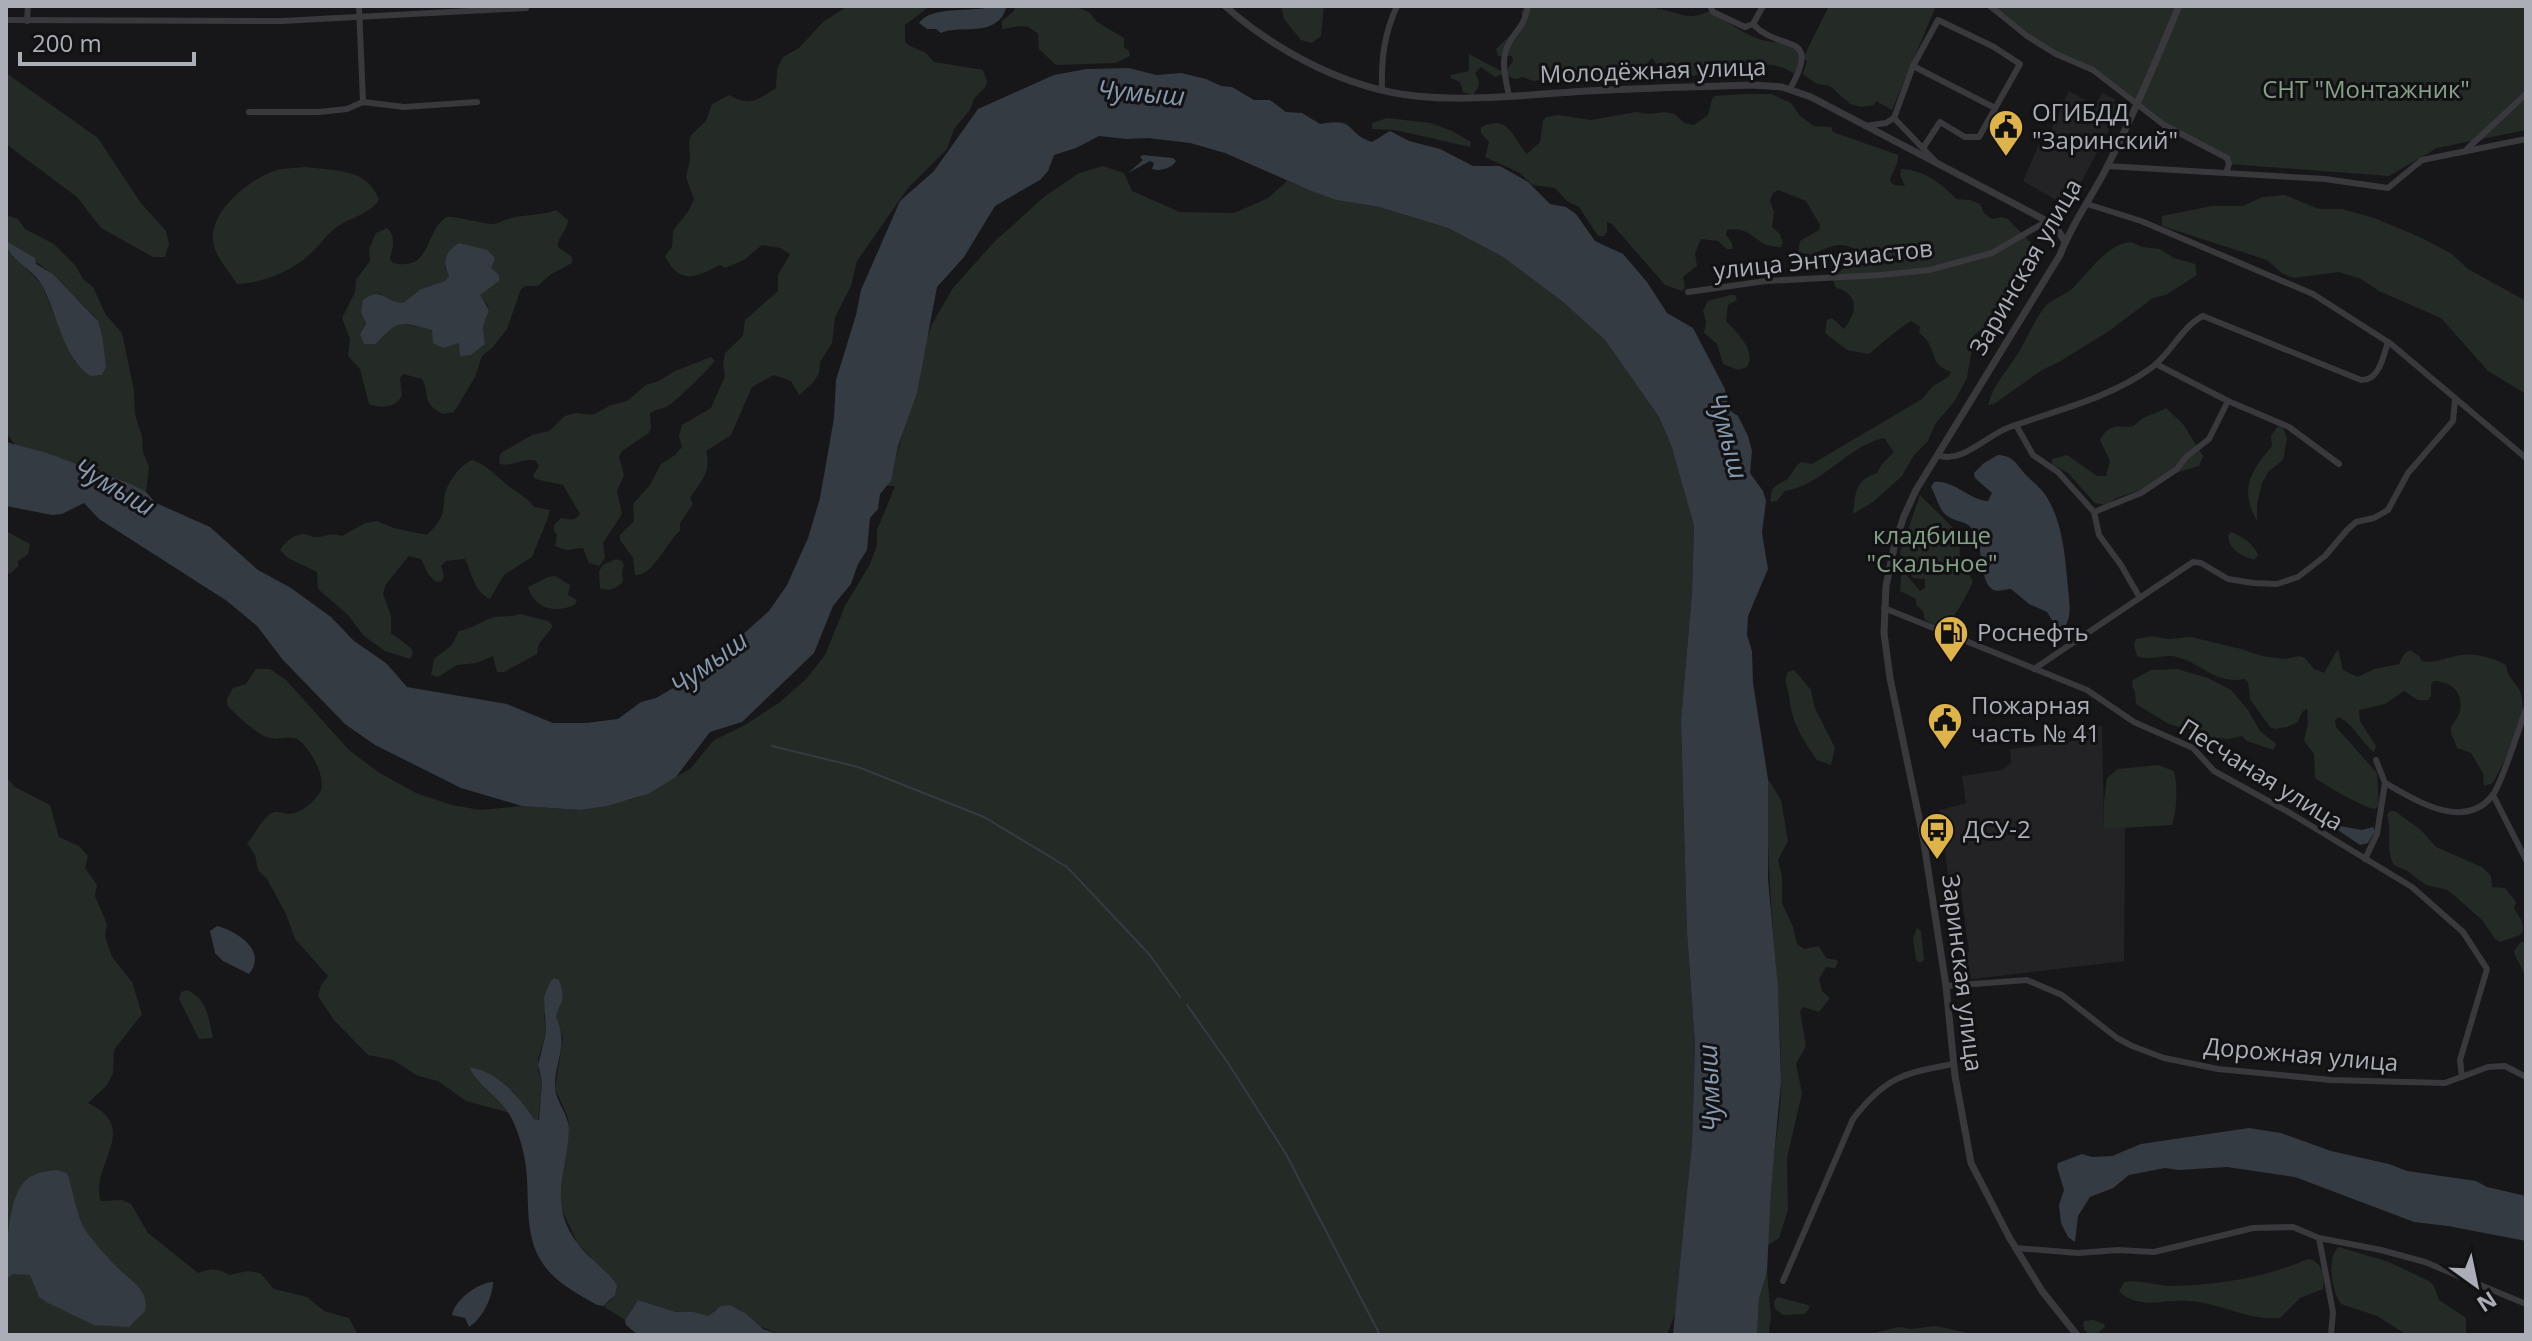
<svg xmlns="http://www.w3.org/2000/svg" width="2532" height="1341" font-family="'Open Sans',sans-serif">
<style>
.built{fill:#232326}
.green{fill:#242a25;fill-rule:evenodd}
.water{fill:#343b42}
.lines{fill:none;stroke-linecap:round;stroke-linejoin:round}
.stream{stroke:#343b42;stroke-width:2}
.minor{stroke:#39393d;stroke-width:6}
.tertiary{stroke:#39393d;stroke-width:7}
.labels{text-anchor:middle;stroke-width:6;stroke-linejoin:round;paint-order:stroke}
.street-label{font-size:24px;fill:#abaeb7;stroke:#121214}
.park-label{font-size:24px;fill:#84a087;stroke:#121214}
.poi-label{font-size:24px;fill:#abaeb7;stroke:#121214;text-anchor:start}
.water-label{font-size:26px;font-style:italic;fill:#8699ae;stroke:#121214}
</style>
<rect width="100%" height="100%" fill="#171719"/>
<g class="built">
<polygon points="2069,91 2095,106 2102,93 2115,99 2113,103 2118,105 2114,114 2117,115 2068,207 2023,181 2039,144 2044,145"/>
<polygon points="2102,726 2104,828 2125,828 2124,961 1965,980 1961,977 1959,955 1969,952 1960,883 1948,875 1940,810 1966,803 1962,776 2002,770 2011,763 2010,749 2071,742 2071,730"/>
</g>
<g class="green">
<path d="M848 6H930L905 25V41L908 45 926 53 934 62 983 70 987 81 986 86 974 99 970 110 954 129 947 149 908 188 857 261 851 286 835 317 832 343 820 362 819 373 813 383 799 395 791 381 774 375 752 387 731 435 706 451C712 472 701 481 690 498L693 504 680 523V531C666 542 654 576 635 575L633 558 620 540V535L634 521 633 504 650 485 661 464 675 455 682 447 679 436 682 425 711 408 725 376 723 364 725 353 743 336 745 320 778 291V275L790 254 780 248 762 245 744 260 725 268 720 265C697 277 679 286 665 256L672 247 673 231 689 210 694 199 686 177 690 159 689 141 691 135 706 121 712 104 729 95C750 106 755 102 776 88L777 69 783 57 799 48 823 22Z"/>
<path d="M1015 6H1069L1082 9 1089 12 1097 22 1124 38V47L1129 51 1130 56 1116 63 1056 65 1039 49 1038 34C1024 21 1018 28 1002 29V21L1014 11Z"/>
<polygon points="1281,6 1324,6 1321,36 1312,43 1301,40 1284,19"/>
<path d="M1525 6H1657V9C1682 12 1684 22 1710 11 1726 20 1740 32 1759 39 1776 45 1784 38 1799 53V71L1793 73C1768 56 1743 71 1718 64L1710 72 1701 68V74L1693 76 1682 67 1660 69 1652 58 1647 64 1650 73 1642 77 1612 73 1602 77 1590 76 1579 81 1555 78 1533 81 1523 77 1517 79 1500 75 1495 77 1481 67 1475 73C1481 83 1480 86 1473 95L1463 92 1460 82 1451 78V75L1469 71V54L1501 71H1506L1513 61 1512 56H1498L1496 49 1524 22 1521 13Z"/>
<polygon points="1829,6 1936,6 1892,110 1876,101 1874,105 1861,107 1850,104 1830,86 1817,84 1803,74 1807,61 1803,58"/>
<polygon points="1990,6 2526,6 2526,130 2437,148 2389,176 2229,164 2229,160 2164,125 2093,70 2056,54"/>
<polygon points="6,73 98,138 140,202 166,231 169,244 165,257 153,257 101,228 77,197 6,144"/>
<path d="M1744 94H1771L1791 103 1800 116 1814 126 1831 127 1833 132 1898 155C1899 164 1892 172 1890 181L1894 185 1905 186 1900 175 1901 169C1922 169 1943 184 1956 199L1970 200 1980 204 1984 213 1992 219 2002 217 2008 219 2031 243 2020 274 2010 287 2006 304 1992 322 1974 335 1967 378 1954 402 1935 424 1928 441 1914 455 1902 476 1873 502 1853 514C1856 494 1853 481 1877 473L1882 464 1894 452 1884 438C1847 446 1823 485 1785 491L1777 501 1771 502C1769 482 1780 487 1789 477 1794 471 1794 467 1801 462L1812 464 1922 399 1933 386 1948 377 1951 372C1931 364 1937 358 1928 342 1926 338 1922 336 1919 332L1920 327 1911 321C1896 330 1883 343 1869 354L1847 350 1825 333 1827 320 1832 318 1844 329C1857 313 1860 294 1836 288L1832 277 1852 262 1862 260 1864 255C1841 238 1833 246 1810 255L1798 252 1800 241 1819 230 1820 225 1806 201 1778 190 1773 193 1770 201 1774 212 1772 227 1780 234 1783 243 1781 247C1754 248 1754 225 1727 230L1726 235 1732 243 1733 249H1727L1718 241 1701 239 1695 253 1697 266 1683 277 1685 287 1682 291 1665 285 1612 224 1607 222V232L1604 236H1598L1579 207 1567 201 1555 188 1532 185 1520 173 1485 157 1489 142 1481 133V127C1510 113 1512 138 1527 154L1540 142 1543 121 1546 117 1558 115 1591 120 1636 112 1648 114 1665 112 1675 114 1684 123 1694 125 1708 115 1712 99 1715 96Z"/>
<polygon points="1387,118 1431,123 1452,131 1471,142 1470,147 1395,130 1372,129 1372,123"/>
<path d="M1103 166 1124 173 1132 191 1180 212 1234 213 1268 198 1287 181 1336 200 1379 207 1448 228 1503 257 1563 302 1605 340 1659 417 1671 445 1694 526 1692 592 1681 720 1687 933 1695 1044 1692 1143 1686 1217 1676 1311 1667 1335H780L755 1324 739 1309H716L708 1316 694 1312H676L638 1300 625 1320 603 1306 612 1299 590 1256 578 1244 559 1204 569 1129 568 1118 555 1088 563 1038 555 1017 556 1012 544 1014 546 1033 538 1059V1070L542 1082 538 1121 534 1119 513 1091 495 1094 510 1113 466 1101 438 1081 418 1076 393 1060 368 1055 334 1020 318 996 321 985 328 976 295 939 286 914 267 879 258 870 255 855 247 843C255 835 260 821 270 814 277 810 281 813 288 814 300 814 311 804 318 795 330 783 311 750 300 741 292 734 279 740 270 738 258 736 236 715 227 705V699L233 688 246 684 256 669H270L286 680 349 750 378 772 416 793 452 805 480 810 522 806 580 810 637 798 690 769 714 740 745 725 780 702 807 678 825 655 845 606 870 564 877 545V530L895 486H888L910 407 917 392 925 344 932 324 953 288 994 242 1044 197 1079 173Z"/>
<path d="M306 167C335 171 368 168 379 200 367 217 348 217 333 230 325 237 319 246 311 253 293 271 263 283 237 284 229 271 215 257 213 241 209 210 254 175 281 169 289 168 298 168 306 167Z"/>
<polygon points="2285,195 2319,209 2342,209 2374,218 2422,238 2452,254 2468,269 2526,301 2526,394 2488,371 2441,318 2379,291 2361,279 2339,272 2294,278 2283,274 2267,260 2162,226 2162,216 2212,206 2243,206 2262,197"/>
<path d="M556 210 568 220C568 231 557 236 558 247L572 257V263L550 275 538 286H526L521 289 507 329 492 348 482 356 475 377 454 412 443 414C421 403 431 397 422 379L403 374 400 378 402 395C396 408 381 409 369 404L360 369 348 356 350 339 342 318 355 292 356 280 370 261 369 249 376 233 387 228C396 236 393 248 390 259L393 263C431 272 425 232 445 218 451 214 484 225 494 224 500 223 506 219 512 218 527 214 541 216 556 210ZM444 265 487 304 489 310 483 327 485 344 459 343 433 330 400 323 393 325 376 344 360 334 379 293 392 303H403L421 289 445 281 449 276Z"/>
<polygon points="6,215 18,219 25,229 54,244 75,265 83,279 93,287 106,315 122,333 134,390 135,414 142,436 143,452 149,467 146,492 99,471 15,445 6,432 6,247 41,284 75,362 106,367 103,339 95,317 53,274 6,241"/>
<path d="M2131 242 2142 247 2160 249 2174 258 2195 264 2197 275 2166 295 2153 298 2109 331 2059 362 2042 370 1994 404 1988 405C1993 384 2008 370 2019 352 2027 338 2034 321 2044 308 2051 299 2066 295 2074 287 2088 272 2109 243 2131 242Z"/>
<path d="M1730 295H1735L1737 300 1728 305 1726 321C1737 332 1757 352 1747 367L1738 370 1723 364 1717 344 1704 333 1706 322 1703 311 1708 301Z"/>
<path d="M711 357 715 361C711 367 674 403 668 406 662 409 656 409 650 413L651 429 649 433 622 451 619 457 624 475 617 491 622 514 603 543 605 557 600 566 589 563 583 548 566 550 555 546 557 535 554 531V525L561 518C569 520 575 521 580 514L563 485 535 479 533 475 539 466 536 461C524 457 513 467 500 464L499 458 501 453 532 435 549 431 565 416 576 413 593 415 611 405 627 401 646 385 659 381 675 371Z"/>
<path d="M2166 408 2183 424 2203 456 2199 466 2162 477 2152 486 2116 498 2107 505 2095 503 2068 473 2052 464V459L2067 455 2097 476H2106L2110 461 2100 440C2111 420 2118 429 2134 426 2143 415 2154 415 2166 408Z"/>
<path d="M2278 426 2283 428 2287 438 2284 455 2283 460 2268 472 2262 483 2257 504V521C2239 489 2250 472 2272 446L2271 436Z"/>
<path d="M472 460C490 466 499 480 514 490 522 496 528 498 534 507L550 510C549 517 535 549 532 557L504 575 490 599C474 592 472 573 465 559L446 561 441 566 444 576 442 581 436 582 428 574 421 559 409 556 386 584 383 594 391 616V633L411 648 413 654 410 659 385 651 364 636 348 615 318 589 317 572 288 558 280 550C284 543 293 535 302 534 307 534 311 537 315 537 327 537 327 532 342 536L365 523 377 521 394 528 427 535C433 528 440 522 442 514 445 507 443 500 445 494 448 482 460 465 472 460Z"/>
<path d="M1920 495 1959 534 1960 560 1973 581C1968 594 1952 623 1941 629L1925 620 1923 611 1916 605V599L1900 591 1901 577 1904 572 1920 591 1925 588V579L1913 578 1900 553Z"/>
<polygon points="6,531 30,544 28,554 18,561 18,566 10,574 6,572"/>
<path d="M2231 532C2242 536 2255 545 2258 555L2254 560C2241 555 2230 551 2228 536Z"/>
<path d="M616 559 622 561 624 566 622 571 623 582C617 588 609 592 600 588L599 571 603 565Z"/>
<path d="M555 576 570 585 568 595 577 600 575 605C555 613 535 610 528 587L548 577Z"/>
<path d="M520 614 548 621 553 626 539 644 537 654 504 672H497L493 656 476 663 457 665 438 677 431 675 434 659 452 645 459 631C472 629 481 621 492 618 502 615 508 618 520 614Z"/>
<path d="M2152 636 2168 639 2191 637 2241 649 2262 656 2285 659 2299 656 2305 658 2314 669 2324 673 2338 649 2343 670 2358 677 2374 669 2399 664 2404 654 2410 650 2419 656 2422 661C2435 664 2447 657 2461 655 2474 653 2495 658 2506 665 2508 682 2520 683 2522 698 2526 727 2505 758 2493 783L2484 786 2483 773 2471 753 2457 748C2456 742 2450 735 2451 729 2452 722 2459 718 2460 711 2464 693 2451 681 2434 681L2431 685V696L2428 700H2418L2404 691 2385 704 2359 710 2360 721 2376 746 2374 752C2361 742 2352 722 2338 717L2335 721 2336 727 2377 773 2379 806 2374 809C2361 806 2326 786 2315 778L2314 754 2304 741 2308 723 2307 709 2302 712 2298 722 2287 727 2275 729 2270 727 2250 699 2248 682 2244 679C2216 685 2201 663 2177 657 2164 653 2151 662 2137 656L2134 645 2136 639Z"/>
<polygon points="2177,669 2208,678 2231,690 2248,710 2260,731 2276,744 2273,750 2247,741 2242,736 2228,739 2206,737 2194,729 2181,728 2167,723 2136,704 2135,692 2132,686 2133,680 2151,670"/>
<path d="M1794 670 1811 690 1814 706 1835 748 1831 765 1817 760C1802 738 1792 724 1789 696 1788 686 1783 682 1788 672Z"/>
<path d="M2158 765 2174 771C2178 786 2177 809 2172 825L2104 829V801L2107 778 2118 769Z"/>
<path d="M6 777 15 787 50 805 59 837 79 846 88 856 85 868 97 885 95 896 107 924 105 936 112 957 132 982 142 1014 114 1050 113 1073 107 1085 88 1103C143 1129 88 1166 101 1201L122 1200 131 1204 148 1233 198 1273C211 1268 218 1268 229 1275L248 1271 260 1273 274 1289 307 1297 324 1311 349 1318 358 1335H6Z"/>
<path d="M1768 779 1781 800 1788 841 1778 860 1782 877V903L1793 927 1797 944 1804 949 1819 946 1826 958 1837 960 1838 963 1835 968 1826 967 1819 979 1822 991 1830 998 1819 1012 1804 1007 1800 1011 1806 1046 1796 1064 1802 1093 1787 1158 1788 1210 1779 1238 1768 1245C1764 1190 1781 1135 1781 1080 1781 979 1764 880 1768 779Z"/>
<path d="M2390 811H2395L2422 831 2436 847 2482 867 2491 876 2492 887 2505 888 2516 902 2514 908 2522 921 2523 931 2520 935 2500 942 2495 939 2482 920 2448 890 2426 885 2406 870 2395 866C2384 851 2393 832 2387 815Z"/>
<polygon points="1917,928 1921,931 1924,960 1920,963 1916,960 1913,938"/>
<path d="M2521 942H2526V994C2523 987 2525 982 2524 975 2523 966 2515 960 2514 951Z"/>
<path d="M187 990C208 999 208 1018 213 1038L199 1039 179 999 181 992Z"/>
<path d="M2339 1247 2389 1262 2429 1281 2434 1286 2439 1300 2466 1318V1335H2407L2377 1316 2341 1304C2332 1293 2326 1256 2339 1247Z"/>
<path d="M2308 1259C2322 1261 2325 1276 2323 1289L2300 1298 2280 1318C2249 1321 2220 1303 2189 1301 2166 1299 2136 1310 2119 1291L2124 1282C2141 1279 2155 1286 2173 1286 2218 1285 2267 1277 2308 1259Z"/>
<polygon points="1767,1272 1771,1317 1769,1334 1757,1335 1759,1299"/>
<polygon points="1778,1297 1808,1305 1810,1307 1805,1314 1783,1315 1775,1309 1774,1301"/>
<path d="M2093 1320 2104 1324 2105 1327 2096 1335H2089C2085 1331 2082 1327 2084 1321Z"/>
<polygon points="1936,1326 1977,1335 1865,1335 1899,1327 1911,1329"/>
</g>
<g class="water">
<path d="M994 6H1008C1005 9 1004 14 1002 17 987 36 958 25 941 33L936 29H927L919 23C931 5 973 13 994 6Z"/>
<path d="M1129 68 1156 75 1181 73 1206 79 1221 86 1232 87 1254 100H1270L1286 112 1302 113 1320 124C1358 117 1344 133 1372 142L1390 131 1409 141 1440 149 1473 166H1500L1528 182 1550 204 1566 207 1576 214 1595 241 1623 254 1647 282 1667 313 1693 328 1725 389 1728 409 1738 416 1748 436 1752 451 1750 473 1763 491 1766 501 1762 533 1768 569 1748 616 1747 635 1752 651 1753 683 1768 779V879L1778 988 1781 1081 1771 1189 1767 1272 1759 1299 1757 1335H1673L1692 1143 1695 1044 1687 933 1681 720 1692 592 1694 526 1671 445 1659 417 1605 340 1563 302 1503 257 1448 228 1379 207 1336 200 1309 190 1225 153 1190 143 1148 138 1126 139 1099 136 1076 148 1054 155 1048 171 1040 180 995 206 964 257 937 287 917 393 898 446 891 481 880 494 878 509 870 518 867 550 858 564 851 584 833 606 814 653 742 722 710 732 676 777 648 794 607 806 580 810 522 806 461 788 375 745 345 724 283 660 257 626 227 601 99 519 84 503 62 514 52 515 6 506V442L47 453 131 484 146 492 156 503 210 527 258 570 291 588 331 617 354 641 386 663 407 687 507 704 553 723H586L618 719 641 702 656 698 675 687 733 643 769 611 787 585 808 538 820 498 834 418 836 380 856 315 861 290 900 201 934 171 978 109 1054 75 1087 69Z"/>
<path d="M1143 155 1173 158 1176 161C1172 168 1160 172 1152 169L1154 163 1150 161 1128 173 1143 160 1140 157Z"/>
<path d="M6 241 35 258 36 264 53 274 98 321 103 339 106 367 102 375 91 376C63 360 57 311 41 284 33 269 6 258 6 241Z"/>
<path d="M459 243 487 250 495 258 491 268 499 275V281L480 295 489 310 483 327 485 344 471 355 460 356 459 343 443 348 433 343 432 330C399 322 400 318 376 344H364L360 334 366 323 361 312 363 300C383 286 383 302 403 303L421 289 445 281 449 276C442 261 445 252 459 243Z"/>
<path d="M1998 455C2014 456 2016 464 2026 475 2032 481 2038 486 2044 493 2063 520 2065 556 2068 588 2069 601 2073 618 2063 629L2055 625 2047 612 2029 604 2011 589C2005 589 1997 593 1992 589 1981 581 1982 554 1978 542 1970 516 1960 526 1946 515 1938 508 1936 495 1931 487L1934 482C1953 479 1969 500 1988 501L1992 493 1975 478 1974 473 1984 463Z"/>
<polygon points="2329,824 2362,830 2373,827 2375,831 2368,843 2360,845"/>
<path d="M217 926C237 931 268 951 249 974L223 961 215 953 210 931Z"/>
<path d="M554 978 559 980C567 1002 560 1000 556 1017 569 1047 555 1058 555 1087 556 1102 568 1113 569 1129 567 1175 547 1203 578 1244 590 1260 606 1269 617 1285L615 1295 603 1306 597 1305C578 1294 556 1283 543 1264 522 1233 531 1195 525 1161 523 1147 518 1132 512 1119 503 1099 473 1082 470 1067 499 1073 518 1095 534 1119L539 1120 542 1082 538 1065 546 1033 544 997 550 982Z"/>
<polygon points="2249,1128 2281,1133 2331,1151 2389,1164 2407,1171 2476,1181 2487,1187 2526,1196 2526,1241 2448,1226 2414,1222 2295,1177 2227,1167 2178,1170 2165,1168 2129,1175 2113,1188 2090,1197 2078,1216 2075,1242 2068,1237 2061,1223 2059,1205 2064,1190 2057,1167 2058,1163 2082,1154 2092,1157 2112,1156 2141,1144"/>
<path d="M56 1170 67 1173C74 1192 76 1217 87 1233 96 1244 110 1261 121 1271 134 1283 149 1291 145 1311L129 1327 94 1325 48 1303 39 1297 30 1275 13 1274 6 1279C6 1255 7 1197 26 1180 33 1173 47 1171 56 1170Z"/>
<path d="M493 1282C493 1297 482 1319 469 1327L465 1318 452 1315C455 1300 477 1283 493 1282Z"/>
<polygon points="638,1300 676,1312 694,1312 708,1316 721,1306 730,1305 745,1313 763,1329 780,1335 638,1335 626,1325 625,1320"/>
</g>
<g class="lines">
<g class="stream">
<polyline points="772,746 858,767 984,817 1067,867 1149,954 1180,997"/>
<polyline points="1187,1005 1228,1063 1286,1154 1380,1335"/>
</g>
<g class="minor">
<polyline points="359,6 363,102"/>
<polyline points="1710,6 1713,12 1745,27 1753,24 1763,6"/>
<polyline points="1990,6 2027,36 2056,54 2093,70 2164,125 2227,158 2229,164 2226,173"/>
<polyline points="6,20 282,21 526,8"/>
<polyline points="27,21 28,6"/>
<path d="M1753 24C1779 53 1823 30 1790 89"/>
<polyline points="1913,66 1995,108"/>
<path d="M1382 90C1381 60 1384 34 1397 6"/>
<path d="M1509 96C1506 80 1500 61 1508 45 1517 27 1523 30 1528 6"/>
<polyline points="249,112 319,112 347,109 363,102 404,107 477,102"/>
<polyline points="1894,118 1935,161"/>
<polyline points="1865,126 1886,123 1894,118 1913,66 1938,20 1994,47 2020,64 1979,137 1965,137 1940,122 1923,148"/>
<polyline points="2467,149 2526,94"/>
<polyline points="2107,166 2325,179 2388,188 2422,160 2526,139"/>
<polyline points="2087,204 2141,221 2313,294 2391,344 2526,458"/>
<polyline points="1688,292 1766,281 1881,275 1929,270 1992,253 2047,221"/>
<polyline points="2156,364 2228,401 2289,427 2339,464"/>
<polyline points="2016,425 2033,455 2058,472 2094,512 2141,493 2177,469 2186,457 2209,439 2228,401"/>
<path d="M1938 455C1961 465 1988 434 2010 427 2057 410 2110 398 2151 368 2171 354 2181 327 2203 316L2361 380C2379 381 2383 357 2388 342"/>
<polyline points="2094,512 2099,535 2121,565 2140,598"/>
<polyline points="1884,608 2087,690 2134,722 2193,748 2214,771 2290,813 2412,887 2463,932 2487,969 2460,1060 2462,1077"/>
<polyline points="2034,669 2193,562 2201,563 2228,579 2253,583 2277,584 2298,577 2325,556 2347,530 2356,522 2374,518 2388,510 2408,473 2453,421 2455,400"/>
<path d="M2376 760 2385 783C2414 799 2463 832 2492 796 2502 784 2519 728 2526 709"/>
<polyline points="2493,795 2526,860"/>
<polyline points="2365,859 2377,834 2385,783"/>
<polyline points="1946,986 2027,980 2062,995 2117,1038 2132,1046 2164,1058 2218,1069 2331,1080 2445,1083 2488,1067 2505,1066 2526,1077"/>
<polyline points="2319,1238 2333,1312 2331,1335"/>
<polyline points="2015,1248 2078,1253 2118,1250 2154,1252 2253,1228 2293,1227 2319,1238 2381,1250 2425,1262 2526,1304"/>
<path d="M1783 1281 1853 1119C1885 1077 1904 1073 1953 1064"/>
</g>
<g class="tertiary">
<path d="M1225 6C1277 52 1347 89 1416 96 1472 102 1531 94 1587 91 1642 88 1697 87 1752 85L1782 87 1811 97 2047 221 2057 229 2064 240"/>
<path d="M2077 1335 2042 1291 2009 1237 1971 1163 1955 1076 1946 986 1923 837 1890 678 1884 633 1886 586 1895 543 1904 516 1916 490 2060 255C2071 225 2091 198 2106 169 2133 116 2156 61 2179 6"/>
</g>
</g>
<defs>
<g id="civic-pin" transform="scale(1.8)"><path d="M0 17L-7.5 6A9.5 9.5 0 1 1 7.5 6Z" fill="#deb34a" stroke="#121214"/><path d="M-.6-6.5H3V-4.5H.6V-3L4-1V1h2V6H-6V1h2V-1L-.6-3ZM-1.2 2.5V6h2.4V2.5Z" fill="#111"/></g>
<g id="fuel-pin" transform="scale(1.8)"><path d="M0 17L-7.5 6A9.5 9.5 0 1 1 7.5 6Z" fill="#deb34a" stroke="#121214"/><path d="M-5.5-6h7V0h2V4h1.3V-2.5L3-4.5l.8-.8L6-3V5H2.5V1h-1V6h-7ZM-4.2-4.7v3.2H.2V-4.7Z" fill="#111"/></g>
<g id="bus-pin" transform="scale(1.8)"><path d="M0 17L-7.5 6A9.5 9.5 0 1 1 7.5 6Z" fill="#deb34a" stroke="#121214"/><path d="M-5-6H5V4H4V6H2V4H-2V6H-4V4H-5ZM-3.5-4V0h7V-4ZM-3.5 1.2v1.5H-2V1.2ZM2 1.2v1.5H3.5V1.2Z" fill="#111"/></g>
</defs>
<g fill-rule="evenodd">
<use href="#civic-pin" x="2006" y="127"/>
<use href="#fuel-pin" x="1951" y="633"/>
<use href="#civic-pin" x="1945" y="720"/>
<use href="#bus-pin" x="1937" y="830"/>
</g>
<g class="labels">
<g class="street-label">
<text transform="translate(1653 71) rotate(-2)" y="8">Молодёжная улица</text>
<text transform="translate(1823 260) rotate(-6)" y="8">улица Энтузиастов</text>
<text transform="translate(2026 267) rotate(-60)" y="8">Заринская улица</text>
<text transform="translate(2261 775) rotate(32)" y="8">Песчаная улица</text>
<text transform="translate(1962 973) rotate(83)" y="8">Заринская улица</text>
<text transform="translate(2301 1055) rotate(5)" y="8">Дорожная улица</text>
</g>
<g class="park-label">
<text x="2366" y="98">СНТ "Монтажник"</text>
<text x="1932" y="544">кладбище<tspan x="1932" dy="28">"Скальное"</tspan></text>
</g>
<g class="poi-label">
<text x="2032" y="121">ОГИБДД<tspan x="2032" dy="28">"Заринский"</tspan></text>
<text x="1977" y="641">Роснефть</text>
<text x="1971" y="714">Пожарная<tspan x="1971" dy="28">часть № 41</tspan></text>
<text x="1963" y="838">ДСУ-2</text>
</g>
<g class="water-label">
<text transform="translate(1141 93) rotate(5)" y="9">Чумыш</text>
<text transform="translate(1728 436) rotate(75)" y="9">Чумыш</text>
<text transform="translate(114 487) rotate(30)" y="9">Чумыш</text>
<text transform="translate(709 663) rotate(-36)" y="9">Чумыш</text>
<text transform="translate(1710 1088) rotate(-93)" y="9">Чумыш</text>
</g>
</g>
<rect width="2532" height="1341" fill="none" stroke="#abaeb7" stroke-width="16"/>
<g transform="translate(2476 1285) rotate(147)" stroke="#121214" stroke-width="6" paint-order="stroke">
<path d="M0-6L14 30L0 20L-14 30Z" fill="#abaeb7"/>
<text y="-12" font-size="22" font-weight="bold" text-anchor="middle" fill="#abaeb7">N</text>
</g>
<path d="M20 52v12h174v-12" fill="none" stroke="#abaeb7" stroke-width="4"/>
<text x="32" y="52" font-size="24" fill="#abaeb7" stroke="#121214" stroke-width="6" paint-order="stroke">200 m</text>
</svg>
